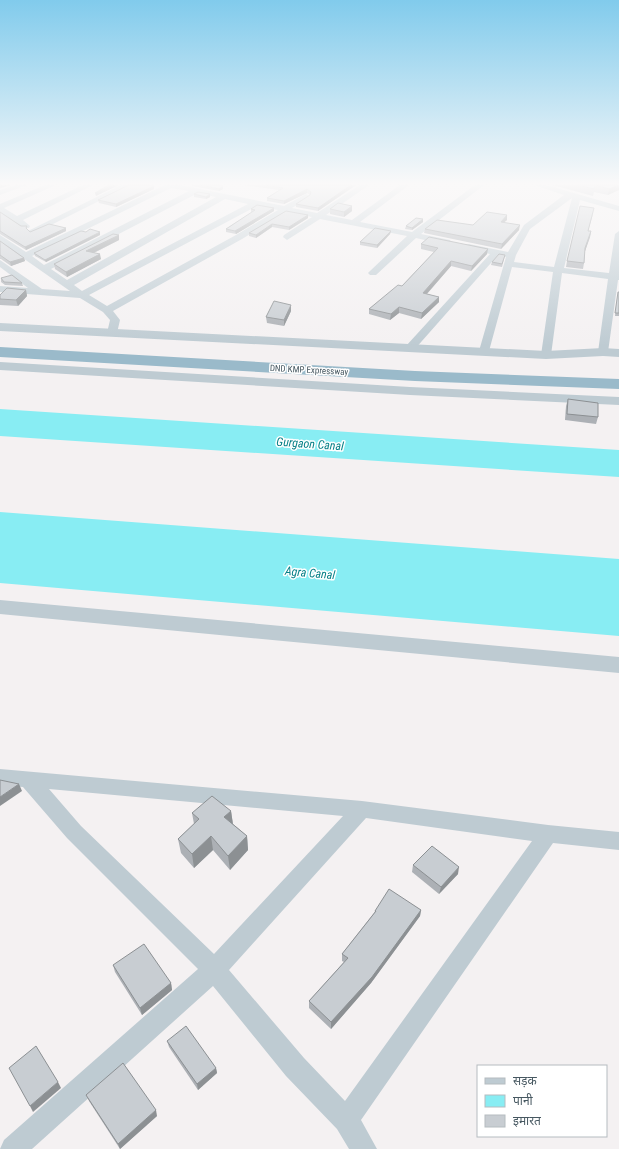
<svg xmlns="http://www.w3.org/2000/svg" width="619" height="1149" font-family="'Roboto Condensed','Noto Sans Devanagari',sans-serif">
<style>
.water{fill:#88edf3}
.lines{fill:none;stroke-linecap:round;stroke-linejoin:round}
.minor{fill:#becbd2;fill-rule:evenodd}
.tertiary{fill:#becbd2;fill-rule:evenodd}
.trunk{fill:#9abaca;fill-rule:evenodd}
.wall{fill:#acb0b5}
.shaded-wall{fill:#8c9093}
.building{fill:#c8cdd2;stroke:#8c9093}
.labels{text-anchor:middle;stroke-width:3;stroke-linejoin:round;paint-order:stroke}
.far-street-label{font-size:9px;fill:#475861;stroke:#fff}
.water-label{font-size:12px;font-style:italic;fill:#068087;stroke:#fff}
</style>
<rect width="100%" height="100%" fill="#f4f1f2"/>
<g class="water">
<polygon points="0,409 619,450 619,477 0,436"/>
<polygon points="0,512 619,559 619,636 0,583"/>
</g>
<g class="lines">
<g class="minor">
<polygon points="16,185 27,185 0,195 0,190"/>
<polygon points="45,185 56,185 4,208 17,216 83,185 93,185 23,220 30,226 29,228 23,228 0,213 0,204"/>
<polygon points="121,185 131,185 35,233 32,234 28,231"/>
<path d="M165 185H180L284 206 306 194 310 196 309 198 292 208 317 213 360 185H369L326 215 352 220 400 185H409L360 222 412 232 475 185H484L421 234 450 240 451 242 450 244 447 245 416 238 376 275H370L368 273 370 271 407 236 320 219 287 240 283 237 284 235 312 217 286 212 242 239 113 311 120 320 117 333 112 336 107 333 110 320 103 312 80 298 0 292V286L28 288 0 267V260L42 289 70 291 0 242V235L26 252ZM171 188 189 191 44 265 32 256ZM198 193 216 197 67 280 51 269ZM225 199 248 204 82 291 74 285ZM257 206 278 210 236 235 107 306 89 295Z"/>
<path d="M534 185H546L619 206V211L580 200 564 268 609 273 615 234 619 231V280H618L608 352 607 354 603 355 598 352 608 279 562 273 551 355 546 358 541 355 553 272 512 267 489 351 484 354 480 353 479 351 506 257 498 255 414 350H406L405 348 406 346 490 254 466 249 465 247 466 245 469 244 508 252 524 225 564 195ZM572 198 554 267 514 262 516 255 530 229Z"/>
<path d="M0 769 362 801 548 825 619 832V850L553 843 361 1120 377 1149H349L337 1129 286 1076 213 986 32 1149H0L4 1140 198 969 67 838 23 787 0 785ZM49 789 343 816 214 954 81 826ZM366 818 532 841 345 1101 304 1058 229 970Z"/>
</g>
<g class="tertiary">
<polygon points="0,323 546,351 603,348 619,349 619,357 603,356 546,359 0,331"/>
<polygon points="0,362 410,387 619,397 619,405 410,395 0,370"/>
<polygon points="0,600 619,657 619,673 0,614"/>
</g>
<polygon class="trunk" points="0,347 415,371 619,379 619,389 415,381 0,357"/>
</g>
<g class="wall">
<polygon points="192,185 217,185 223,189 219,191 192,186"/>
<polygon points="243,185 356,185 318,211 296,207 296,204 310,195 307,193 284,204 267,201 267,198 279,190"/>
<polygon points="552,185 619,185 608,195 594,192 593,196"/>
<polygon points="154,189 116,207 99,203 98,200"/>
<polygon points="194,194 210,197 206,199 194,197"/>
<polygon points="352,206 352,211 344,217 330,214 330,209"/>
<polygon points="251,209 274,211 236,234 226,232 226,229 252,212 251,212"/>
<polygon points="286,211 308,218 289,230 272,227 256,238 249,236 249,233"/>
<polygon points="0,212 30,232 66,228 66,231 26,250 0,234"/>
<polygon points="593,214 588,231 591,231 590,237 585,251 584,263 583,269 566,267 567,261"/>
<polygon points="423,219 423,222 412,230 405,229 406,226"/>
<polygon points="507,220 504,222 519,230 501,249 424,233 425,229 473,225"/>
<polygon points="391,231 390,234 377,248 360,245 360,242"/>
<polygon points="100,235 46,262 35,256 34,253"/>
<polygon points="119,235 119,240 94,253 101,259 67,277 55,269 54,264"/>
<polygon points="0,241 24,258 25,261 11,266 1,259 0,259"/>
<polygon points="421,244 487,254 471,271 451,266 427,294 439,297 439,302 421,319 399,313 390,320 369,314 369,309 402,286 434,252 421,249"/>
<polygon points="505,255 502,267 491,265 492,262"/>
<polygon points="1,278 22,283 23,286 5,285 1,282"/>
<polygon points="26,290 27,296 18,306 0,305 0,295"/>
<polygon points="618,292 619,292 619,316 615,316"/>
<polygon points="291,311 284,326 267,323 266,317"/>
<polygon points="568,399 598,417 596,424 565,420 566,406"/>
<polygon points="231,811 233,824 247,836 248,850 230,870 213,850 194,868 181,853 178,839 194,824 192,813"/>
<polygon points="413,865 458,874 439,894 412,872"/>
<polygon points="421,910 420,916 371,983 331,1029 309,1008 309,1001 344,962 342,961 342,954 374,913 375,911"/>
<polygon points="113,965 171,983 172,990 142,1015 115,972"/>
<polygon points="167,1041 216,1068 217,1073 198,1090 169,1047"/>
<polygon points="86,1095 157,1116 120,1149 89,1101"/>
</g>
<g class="shaded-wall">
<polygon points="0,185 11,185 0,188"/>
<polygon points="113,185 119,185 96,196 95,193"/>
<polygon points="351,185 356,185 318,211 318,208"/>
<polygon points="618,185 619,185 619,190 608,195 609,189"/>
<polygon points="154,186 154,189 116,207 116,204"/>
<polygon points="223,186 223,189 219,191 219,189"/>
<polygon points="307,189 307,193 284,204 284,201"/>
<polygon points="210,194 210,197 206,199 206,197"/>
<polygon points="352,206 352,211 344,217 344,212"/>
<polygon points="274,208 274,211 236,234 235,231"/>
<polygon points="308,215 308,218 289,230 289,227"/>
<polygon points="507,215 507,220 500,226 501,222"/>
<polygon points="423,219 423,222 412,230 412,228"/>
<polygon points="272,224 272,227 256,238 256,235"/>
<polygon points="520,225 519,230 501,249 502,244"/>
<polygon points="66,228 66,231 26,250 25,247"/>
<polygon points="391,231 390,234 377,248 377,245"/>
<polygon points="591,231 590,237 584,254 585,248"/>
<polygon points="100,232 100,235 46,262 45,260"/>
<polygon points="119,235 119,240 87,256 86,251"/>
<polygon points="488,249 487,254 471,271 472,266"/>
<polygon points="100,254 101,259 67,277 66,272"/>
<polygon points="24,258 25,261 11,266 10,262"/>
<polygon points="451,261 451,266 423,298 423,293"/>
<polygon points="26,290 27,296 18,306 16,300"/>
<polygon points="439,297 439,302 421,319 422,313"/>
<polygon points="291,305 291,311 284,326 284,320"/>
<polygon points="399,307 399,313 390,320 391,314"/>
<polygon points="19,784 22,791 0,806 0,797"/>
<polygon points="231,811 233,825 224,817"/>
<polygon points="211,836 213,850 194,868 192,854"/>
<polygon points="247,836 248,850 230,870 228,856"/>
<polygon points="459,867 458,874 439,894 441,887"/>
<polygon points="421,910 420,916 371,983 331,1029 331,1022"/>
<polygon points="171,983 172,990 142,1015 140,1008"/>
<polygon points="216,1068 217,1073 198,1090 197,1084"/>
<polygon points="58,1082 61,1088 33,1112 30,1106"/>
<polygon points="156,1110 157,1116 120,1149 118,1144"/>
</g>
<g class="building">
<polygon points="109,185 113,185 95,193"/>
<polygon points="129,185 148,185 154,186 116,204 98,200"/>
<polygon points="200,185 217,185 223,186 219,189"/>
<polygon points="265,185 351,185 318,208 296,204 310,195 311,192 307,189 284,201 267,198 283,188"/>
<polygon points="577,185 618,185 609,189 595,185 594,189"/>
<polygon points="198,192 210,194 206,197 194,194"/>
<polygon points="338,203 352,206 344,212 330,209"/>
<polygon points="257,205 274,208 235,231 226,229 255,210 251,209"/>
<polygon points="580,206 594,208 588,231 591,231 585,248 584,263 567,261"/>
<polygon points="286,211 308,215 289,227 272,224 256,235 249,233"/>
<polygon points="0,212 21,226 27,226 26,228 30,232 49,224 66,228 25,247 0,231"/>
<polygon points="487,212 507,215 501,222 520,225 502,244 425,229 437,220 473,225"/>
<polygon points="416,218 423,219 412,228 406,226"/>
<polygon points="375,228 391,231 377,245 360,242"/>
<polygon points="90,229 100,232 45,260 34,253 81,231 86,232"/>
<polygon points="113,234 119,235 86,251 100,254 66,272 54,264"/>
<polygon points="429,237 488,249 472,266 451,261 423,293 439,297 422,313 399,307 391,314 369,309 398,285 402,286 438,248 421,244"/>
<polygon points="0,241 24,258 10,262 0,255"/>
<polygon points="499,254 505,255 502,264 492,262"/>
<polygon points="12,275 22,283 4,282 1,278"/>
<polygon points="7,288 26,290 16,300 0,299 0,295"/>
<polygon points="618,292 619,292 619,313 615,313"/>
<polygon points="274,301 291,305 284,320 266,317"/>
<polygon points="568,399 598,403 598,417 567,414"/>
<polygon points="0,780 19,784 0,797"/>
<polygon points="212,796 231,811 224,817 247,836 228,856 211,836 192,854 178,839 199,819 192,813"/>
<polygon points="432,846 459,867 441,887 413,865"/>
<polygon points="389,889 421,910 372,977 331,1022 309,1001 348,958 342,954 376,911 375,911"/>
<polygon points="144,944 171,983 140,1008 113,965"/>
<polygon points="186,1026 216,1068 197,1084 167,1041"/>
<polygon points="36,1046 58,1082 30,1106 9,1068"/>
<polygon points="123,1063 156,1110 118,1144 86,1095"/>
</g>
<linearGradient id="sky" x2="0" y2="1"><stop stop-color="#81cbec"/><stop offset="0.53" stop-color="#faf9f9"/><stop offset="1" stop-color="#faf9f9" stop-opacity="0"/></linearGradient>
<rect width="619" height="346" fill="url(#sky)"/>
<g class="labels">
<g class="far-street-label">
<text transform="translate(309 370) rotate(3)" y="3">DND KMP Expressway</text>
</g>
<g class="water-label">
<text transform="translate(310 444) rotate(4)" y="4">Gurgaon Canal</text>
<text transform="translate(310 573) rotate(5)" y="4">Agra Canal</text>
</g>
</g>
<rect x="477" y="1065" width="130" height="72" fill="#ffffff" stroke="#b5bcc0"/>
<rect x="485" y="1078" width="20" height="6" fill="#becbd2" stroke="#b5bcc0"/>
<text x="513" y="1085" font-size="12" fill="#475861">सड़क</text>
<rect x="485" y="1095" width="20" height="12" fill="#88edf3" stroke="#b5bcc0"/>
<text x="513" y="1105" font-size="12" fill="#475861">पानी</text>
<rect x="485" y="1115" width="20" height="12" fill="#c8cdd2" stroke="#b5bcc0"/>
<text x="513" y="1125" font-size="12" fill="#475861">इमारत</text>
</svg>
